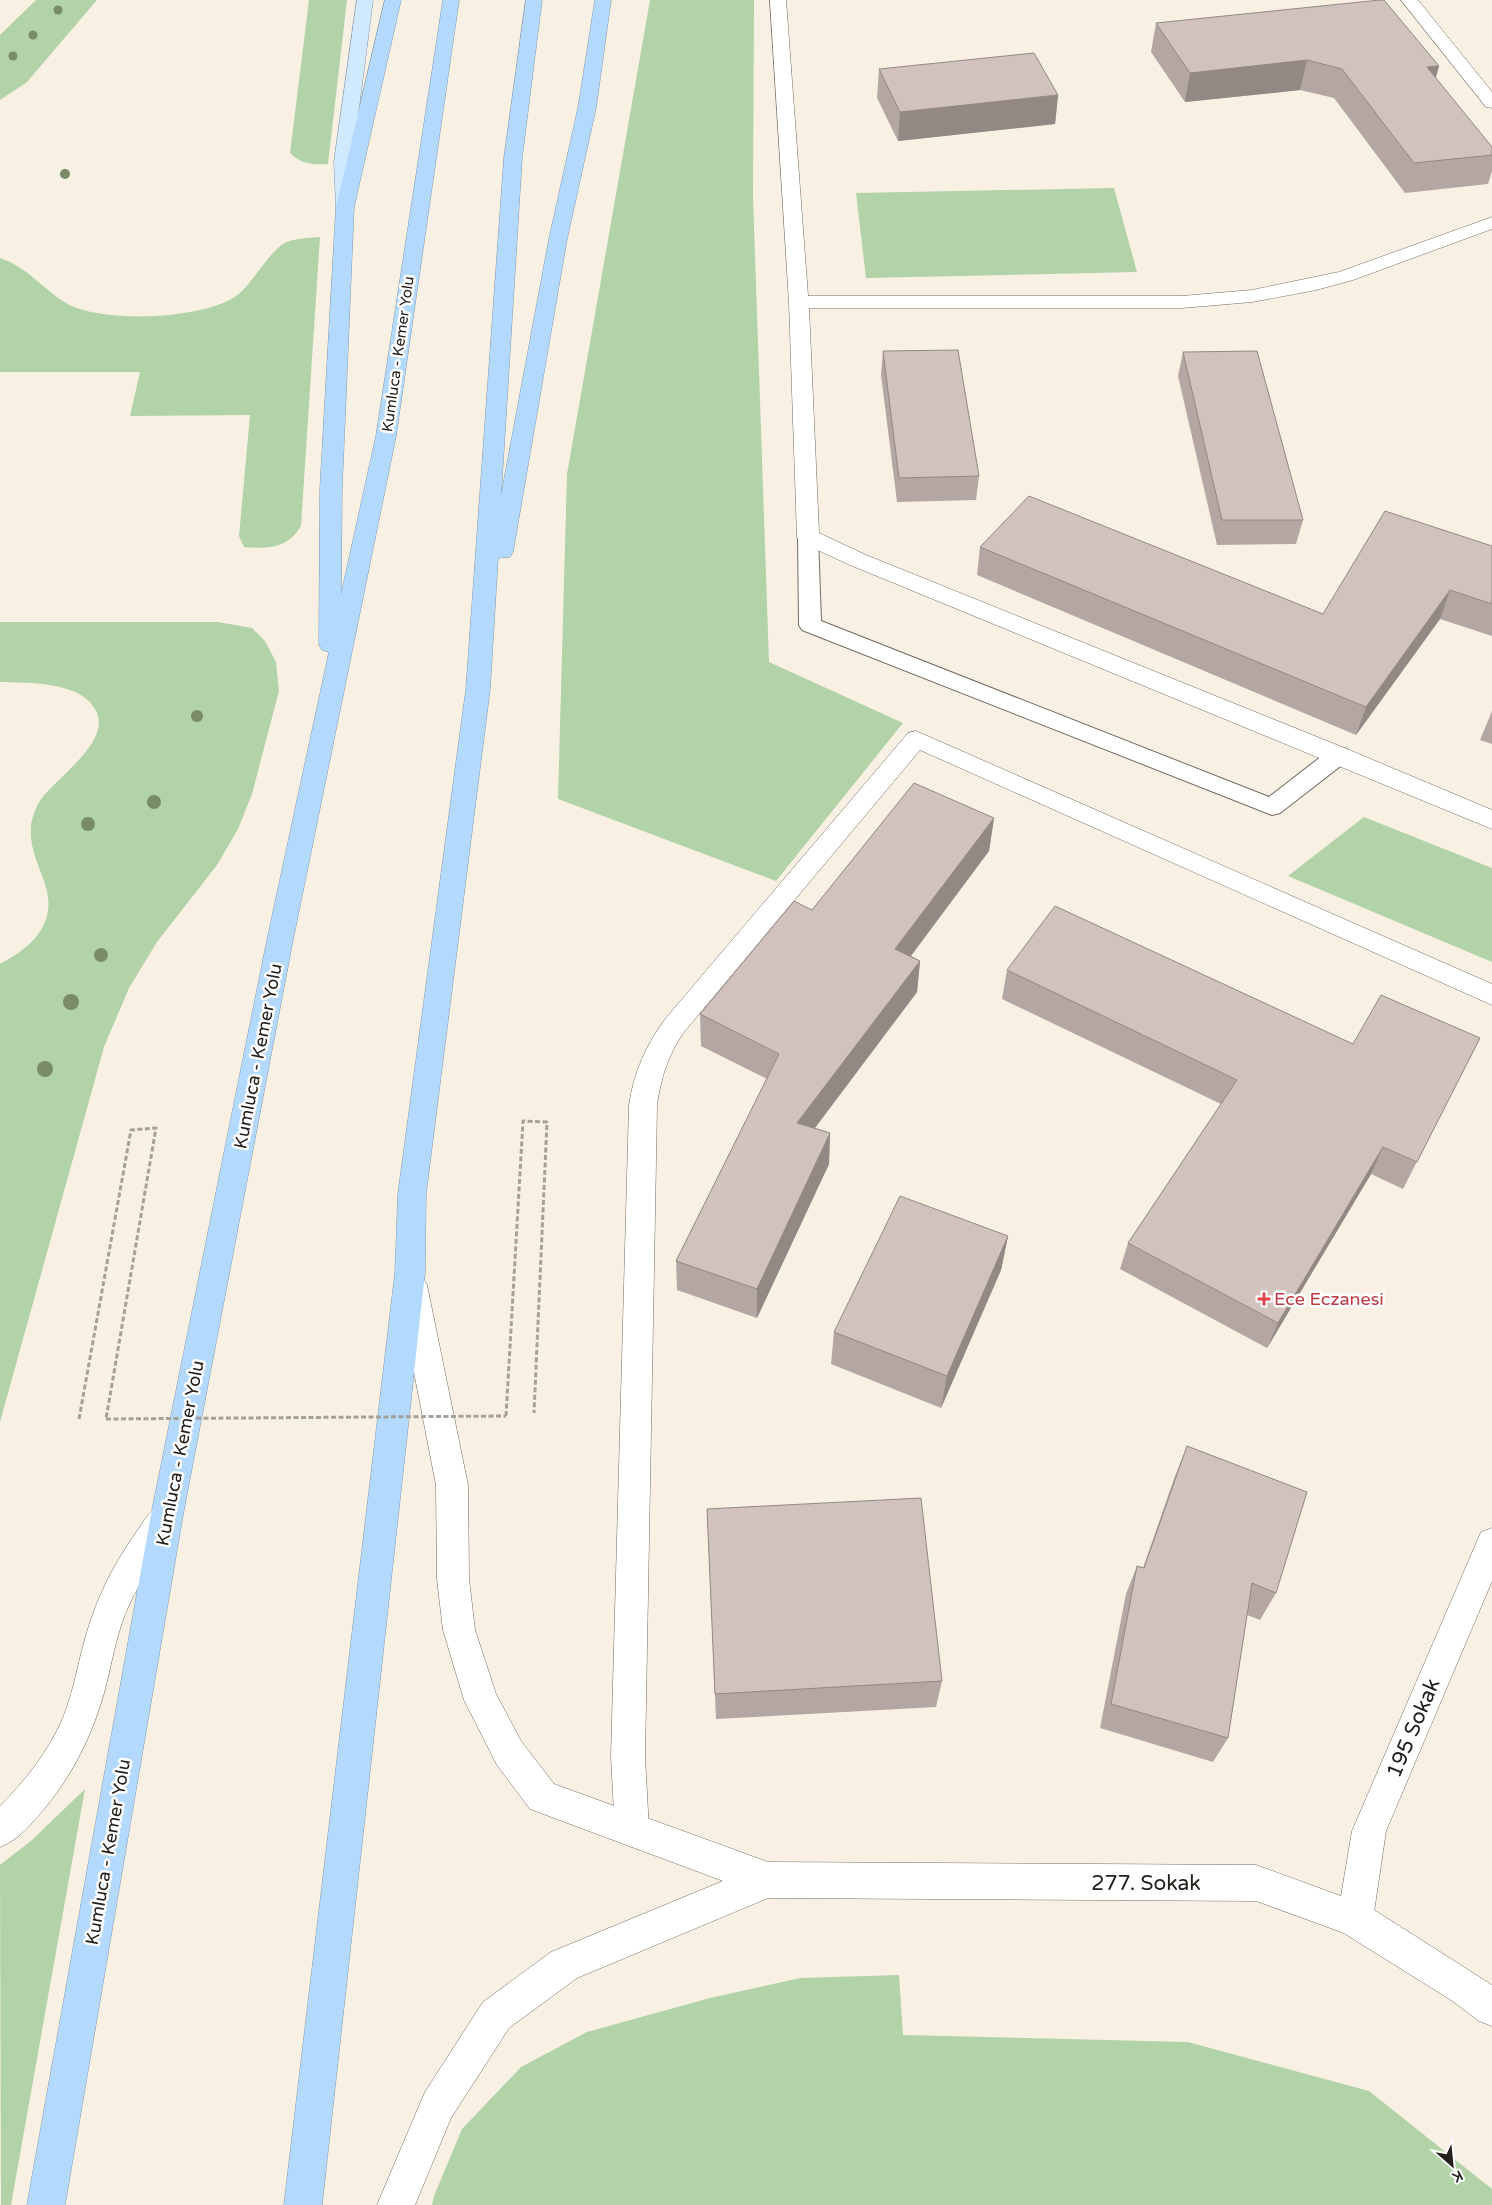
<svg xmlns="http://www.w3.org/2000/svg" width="1492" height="2205" font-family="'Varela Round',sans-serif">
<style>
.green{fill:#b2d3a7}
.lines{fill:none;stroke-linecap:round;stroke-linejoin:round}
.lane-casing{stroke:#736b61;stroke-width:2}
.street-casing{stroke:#736b61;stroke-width:1}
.secondary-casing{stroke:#736b61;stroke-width:1}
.primary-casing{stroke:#8199af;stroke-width:1}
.highway-casing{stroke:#8199af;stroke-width:1}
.path{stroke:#a7a098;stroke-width:3;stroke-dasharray:5 2.5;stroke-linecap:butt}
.lane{fill:#fff;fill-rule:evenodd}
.street{fill:#fff;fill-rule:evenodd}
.secondary{fill:#fff;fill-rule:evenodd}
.primary{fill:#d1e9fe;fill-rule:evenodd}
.highway{fill:#b3dafe;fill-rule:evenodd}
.path-bridge{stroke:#a7a098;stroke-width:3;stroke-dasharray:5 2.5;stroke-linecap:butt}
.tree{fill:#798b67}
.wall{fill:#b4a7a3}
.shaded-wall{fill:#928884}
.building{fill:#d1c2bd;stroke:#928884}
.health-dot{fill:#e0444e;stroke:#fefefe;stroke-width:2}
.labels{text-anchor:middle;stroke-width:5;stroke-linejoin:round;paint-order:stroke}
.far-street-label{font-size:15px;fill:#23201c;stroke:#fefefe}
.street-label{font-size:18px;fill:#23201c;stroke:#fefefe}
.health-label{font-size:18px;fill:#be3a42;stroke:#fefefe;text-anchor:start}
.near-street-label{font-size:21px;fill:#23201c;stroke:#fefefe}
</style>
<rect width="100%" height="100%" fill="#f9f0e4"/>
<g class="green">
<polygon points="36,0 97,0 27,82 0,100 0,35"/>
<path d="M309 0H347L328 164C312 165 301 164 290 153Z"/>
<polygon points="650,0 754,0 753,197 769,662 903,723 776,881 558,799 567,474"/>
<polygon points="1114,188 1137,272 866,278 856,193"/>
<path d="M320 237 301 526C288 548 269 549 244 547L239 536 250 415 130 416 140 372H0V258C26 266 43 289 66 303 101 324 209 320 240 293 253 281 270 252 283 244 293 238 308 238 320 237Z"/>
<path d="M0 622H218L252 628 265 641 276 662 279 691 252 794 238 829 217 865 157 942 129 988 104 1047 0 1422V964C32 947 58 924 45 884 38 863 29 847 31 825 32 819 35 810 38 804 52 779 115 742 95 709 79 681 28 683 0 682Z"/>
<polygon points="1364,817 1492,868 1492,962 1288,876"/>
<polygon points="85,1789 11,2205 1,2205 0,1865 32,1840"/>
<polygon points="899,1975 903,2035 1188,2042 1369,2091 1492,2189 1492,2205 432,2205 434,2196 462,2129 521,2067 587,2032 710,1998 800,1978"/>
</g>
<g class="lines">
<g class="lane-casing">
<polygon id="lane" points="808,530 815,532 818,537 821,621 1269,797 1331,749 1339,747 1347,749 1350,755 1347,761 1280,813 1272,815 802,630 799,625 798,537 801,532"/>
</g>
<g class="street-casing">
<g id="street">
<polygon points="770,0 786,0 808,296 1182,296 1252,290 1339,272 1492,217 1492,229 1353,280 1316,290 1252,302 1182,308 809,308 819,533 866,555 1347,749 1492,810 1492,829 850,565 800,542 797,537 789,302"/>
<polygon points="1401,0 1418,0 1492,92 1492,108 1486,107"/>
<path d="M916 731 1492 984V1005L920 750 684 1032C668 1055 661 1077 657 1105L645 1757 649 1830 644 1842 632 1847 620 1842 615 1830 611 1757 629 1105C634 1072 646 1045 666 1018L908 733Z"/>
<polygon points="1355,1901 1368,1906 1492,1985 1492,2026 1479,2021 1451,2000 1342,1932 1337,1919 1342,1906"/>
</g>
</g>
<g class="secondary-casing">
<g id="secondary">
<polygon points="412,1272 422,1276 427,1285 468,1485 469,1579 475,1630 496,1694 521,1741 554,1784 768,1862 1256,1865 1341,1896 1352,1831 1481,1532 1492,1528 1492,1581 1386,1831 1373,1919 1368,1932 1355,1937 1256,1901 768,1898 577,1978 509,2028 451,2118 415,2205 377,2205 425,2092 483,2002 551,1952 723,1881 530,1809 497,1765 464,1700 443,1630 437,1579 436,1485 397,1285 402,1276"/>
<path d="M166 1502 177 1507 182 1517C168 1548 143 1573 129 1605 116 1633 112 1664 104 1693 92 1735 73 1774 45 1808 32 1823 19 1840 0 1847V1806C25 1781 48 1752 62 1720 74 1692 78 1661 87 1632 97 1597 114 1564 135 1534 145 1520 150 1508 166 1502Z"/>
</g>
</g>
<g class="primary-casing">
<polygon id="primary" points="357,0 373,0 352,162 354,207 351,211 345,213 339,211 336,207 334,162"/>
</g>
<g class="highway-casing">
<g id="highway">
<polygon points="385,0 401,0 354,207 342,489 341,595 376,436 443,0 459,0 396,436 293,940 183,1515 65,2205 27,2205 151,1515 267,940 329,652 322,650 319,645 320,489 336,207"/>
<polygon points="526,0 542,0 522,158 501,496 549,239 578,108 595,0 611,0 596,108 567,239 513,552 510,557 498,558 490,689 426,1194 425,1273 322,2205 284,2205 395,1273 398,1194 466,689 504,158"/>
</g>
</g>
<g class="path">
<polyline points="506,1416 523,1121 547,1122 534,1413"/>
<polyline points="79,1419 131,1130 156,1128 106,1419"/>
</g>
<use href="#lane" class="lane"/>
<use href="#street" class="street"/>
<use href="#secondary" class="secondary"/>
<use href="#primary" class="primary"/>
<use href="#highway" class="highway"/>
<polyline class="path-bridge" points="106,1419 506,1416"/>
</g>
<g class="tree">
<circle cx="58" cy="10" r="4.5"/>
<circle cx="33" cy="35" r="4.5"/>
<circle cx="13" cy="56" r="4.5"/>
<circle cx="65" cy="174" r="5"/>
<circle cx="197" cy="716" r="6"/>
<circle cx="154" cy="802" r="7"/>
<circle cx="88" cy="824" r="7"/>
<circle cx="101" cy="955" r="7"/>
<circle cx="71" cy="1002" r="8"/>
<circle cx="45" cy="1069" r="8"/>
</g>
<g class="wall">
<polygon points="1156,23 1439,66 1435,78 1492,147 1492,171 1488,184 1405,193 1334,98 1300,90 1185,102 1151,52"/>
<polygon points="879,69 1058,95 1055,124 898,141 877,98"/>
<polygon points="883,351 979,476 976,500 897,502 881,375"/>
<polygon points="1183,352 1303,520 1296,544 1217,545 1178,376"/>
<polygon points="1492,546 1492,636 1440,619 1356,735 977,575 980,547 1323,614"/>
<polygon points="1492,711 1492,744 1480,740"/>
<polygon points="994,818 989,851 911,956 920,961 917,992 815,1128 830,1133 829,1164 757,1318 677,1290 676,1261 767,1079 701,1046 700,1014 812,910"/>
<polygon points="1007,970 1353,1044 1480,1038 1403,1189 1371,1174 1267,1348 1120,1269 1128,1243 1221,1104 1002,999"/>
<polygon points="1008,1236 1001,1270 941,1408 831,1364 834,1332"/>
<polygon points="1187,1446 1276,1593 1260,1620 1247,1615 1228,1738 1213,1762 1100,1728 1126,1594 1137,1566 1143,1568 1175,1476"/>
<polygon points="707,1509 942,1681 936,1707 716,1719"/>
</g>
<g class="shaded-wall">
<polygon points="1307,60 1300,90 1185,102 1190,73"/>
<polygon points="1439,66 1431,96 1427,67"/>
<polygon points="1058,95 1055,124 898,141 900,112"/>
<polygon points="1450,590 1440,619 1356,735 1366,707"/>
<polygon points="994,818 989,851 892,981 895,949"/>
<polygon points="920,961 917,992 796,1153 797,1123"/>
<polygon points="830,1133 829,1164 757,1318 757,1289"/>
<polygon points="1383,1147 1371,1174 1267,1348 1278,1323"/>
<polygon points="1008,1236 1001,1270 941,1408 947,1376"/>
</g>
<g class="building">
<polygon points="1380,0 1384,0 1439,66 1427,67 1492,147 1492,155 1414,163 1342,69 1307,60 1190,73 1156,23"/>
<polygon points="1034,53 1058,95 900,112 879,69"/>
<polygon points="958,350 979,476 899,478 883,351"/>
<polygon points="1257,351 1303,520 1222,520 1183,352"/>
<polygon points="1029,496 1323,614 1385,511 1492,546 1492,604 1450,590 1366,707 980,547"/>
<polygon points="914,783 994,818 895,949 920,961 797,1123 830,1133 757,1289 676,1261 779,1054 700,1014 794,901 812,910"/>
<polygon points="1055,906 1353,1044 1381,995 1480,1038 1417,1162 1383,1147 1278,1323 1128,1243 1237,1080 1007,970"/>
<polygon points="900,1196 1008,1236 947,1376 834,1332"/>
<polygon points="1187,1446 1307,1492 1276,1593 1252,1583 1228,1738 1111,1704 1137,1566 1144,1568"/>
<polygon points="921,1498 942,1681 715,1694 707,1509"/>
</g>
<path class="health-dot" d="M1261.5 1291.5h5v5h5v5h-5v5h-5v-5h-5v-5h5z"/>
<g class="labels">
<g class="far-street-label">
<text transform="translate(398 354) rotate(-82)" y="5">Kumluca - Kemer Yolu</text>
</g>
<g class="street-label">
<text transform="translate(258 1056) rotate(-79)" y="6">Kumluca - Kemer Yolu</text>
<text transform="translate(180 1453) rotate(-79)" y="6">Kumluca - Kemer Yolu</text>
<text transform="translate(108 1852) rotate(-80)" y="6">Kumluca - Kemer Yolu</text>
</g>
<g class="health-label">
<text x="1274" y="1305">Ece Eczanesi</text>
</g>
<g class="near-street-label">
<text transform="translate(1413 1728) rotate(-67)" y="7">195 Sokak</text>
<text x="1146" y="1890">277. Sokak</text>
</g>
</g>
<g transform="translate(1452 2165) rotate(153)" stroke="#fefefe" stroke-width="4" paint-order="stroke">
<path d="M0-4L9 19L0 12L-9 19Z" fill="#23201c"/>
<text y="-8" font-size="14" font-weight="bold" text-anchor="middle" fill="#23201c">K</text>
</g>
</svg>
